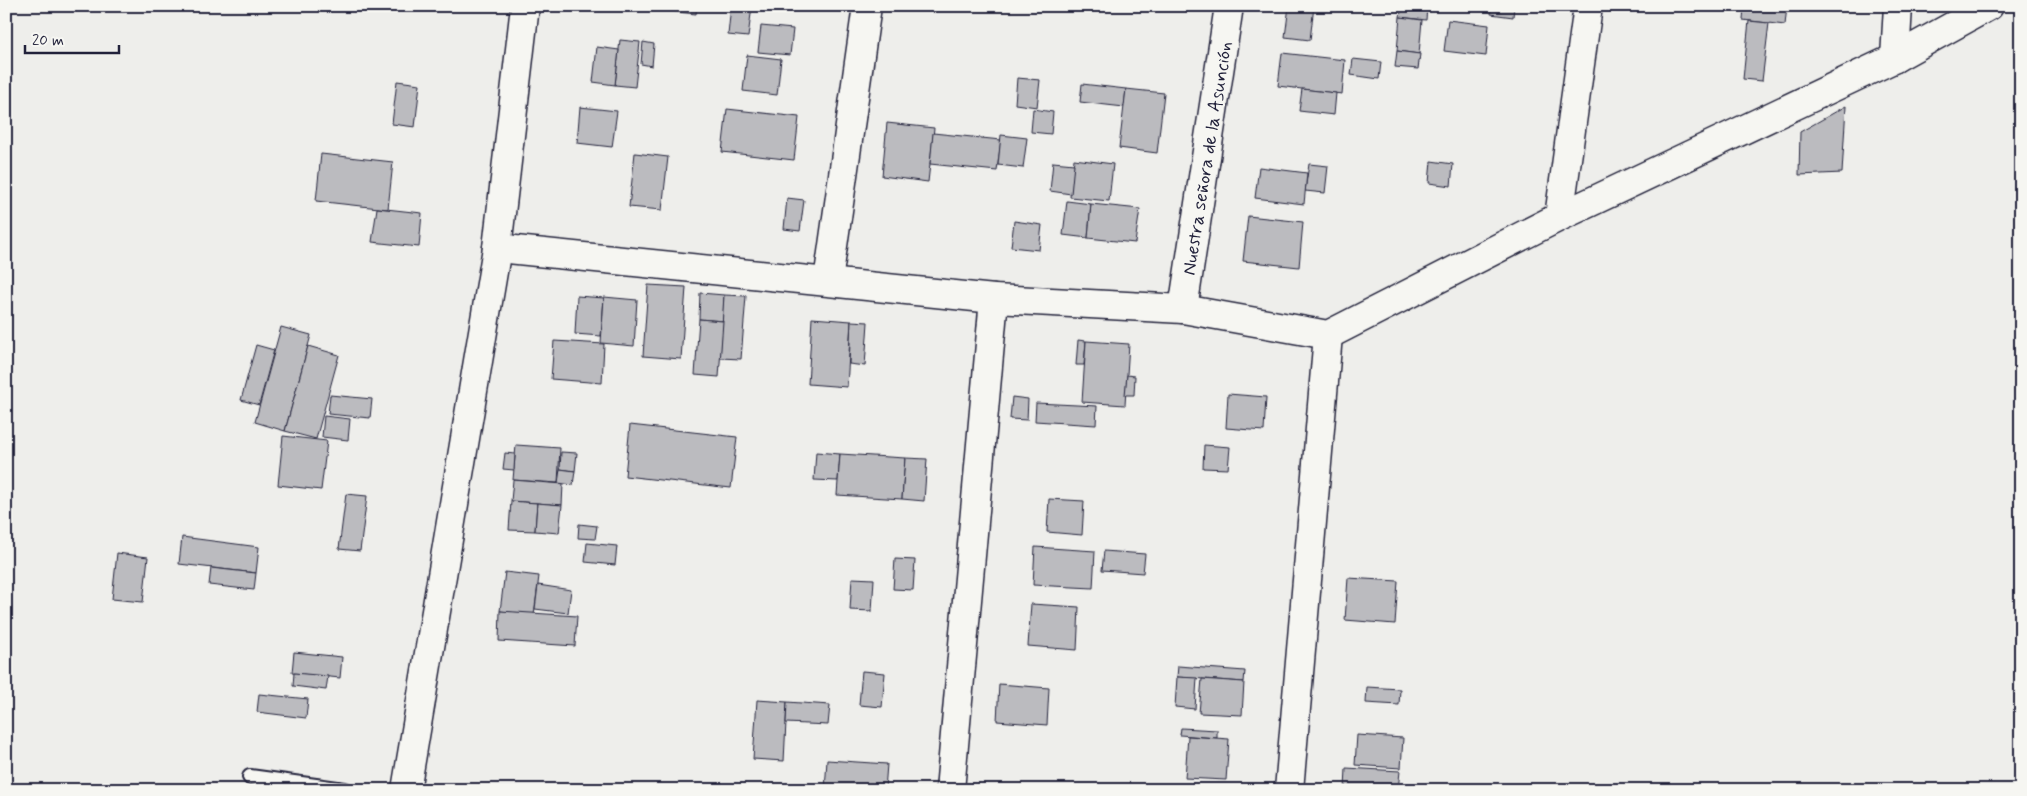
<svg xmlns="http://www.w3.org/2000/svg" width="2027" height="796" font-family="Mynerve,sans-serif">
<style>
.building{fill:#bbbbbf;stroke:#22223b}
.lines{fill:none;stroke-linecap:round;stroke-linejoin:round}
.service-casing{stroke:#22223b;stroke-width:18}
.minor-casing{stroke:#22223b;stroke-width:31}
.service{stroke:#f6f6f2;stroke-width:14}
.minor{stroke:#f6f6f2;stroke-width:28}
.labels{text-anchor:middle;stroke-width:4;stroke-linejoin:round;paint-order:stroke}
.street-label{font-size:19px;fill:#22223b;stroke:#f6f6f2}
</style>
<rect width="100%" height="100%" fill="#eeeeeb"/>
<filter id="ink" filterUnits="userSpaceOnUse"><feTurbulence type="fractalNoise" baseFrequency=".02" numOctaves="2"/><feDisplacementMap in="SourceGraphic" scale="10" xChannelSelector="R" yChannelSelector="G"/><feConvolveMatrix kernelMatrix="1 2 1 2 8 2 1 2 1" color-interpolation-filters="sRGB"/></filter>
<g filter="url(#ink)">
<g class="building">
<polygon points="651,6 697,6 696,14 650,9"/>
<polygon points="731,6 752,6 748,37 728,35"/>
<polygon points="1289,6 1314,6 1310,40 1285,37"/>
<polygon points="1402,6 1427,6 1426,20 1400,17"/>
<polygon points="1455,6 1492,6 1491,11"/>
<polygon points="1492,6 1514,6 1513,17 1491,14"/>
<polygon points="1744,6 1787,6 1785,25 1743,20"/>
<polygon points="1400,17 1422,20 1419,54 1397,51"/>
<polygon points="1448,20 1489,25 1486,56 1444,51"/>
<polygon points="1749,21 1769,23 1762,81 1743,79"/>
<polygon points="761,26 793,29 790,55 758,52"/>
<polygon points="620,40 640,42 635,87 615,85"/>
<polygon points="643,42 654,44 652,66 641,64"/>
<polygon points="597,47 619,50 615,85 593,82"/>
<polygon points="1397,51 1420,54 1418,69 1395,67"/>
<polygon points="1282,53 1345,60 1342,94 1278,86"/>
<polygon points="747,55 781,59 777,95 743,91"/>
<polygon points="1353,59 1381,62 1379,79 1351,75"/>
<polygon points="1017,78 1040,80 1037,107 1015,104"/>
<polygon points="397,81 420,84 415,127 392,124"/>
<polygon points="1082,84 1126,89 1124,107 1080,102"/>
<polygon points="1126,89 1164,93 1157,153 1119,148"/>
<polygon points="1302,89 1336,93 1334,115 1299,111"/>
<polygon points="1846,106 1842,173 1799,175 1800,132"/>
<polygon points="580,107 617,111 612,147 577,143"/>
<polygon points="727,109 799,117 794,160 722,152"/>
<polygon points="1033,109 1053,112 1051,134 1031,132"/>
<polygon points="887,123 934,128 928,182 882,176"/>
<polygon points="933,133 1001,140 997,171 930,164"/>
<polygon points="1001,135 1027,138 1023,168 998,165"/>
<polygon points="635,153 668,157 662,210 629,207"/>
<polygon points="321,154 393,162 388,209 316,201"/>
<polygon points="1074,159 1113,164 1109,201 1070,197"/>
<polygon points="1431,161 1453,164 1451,186 1429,183"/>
<polygon points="1053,162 1074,164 1071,194 1050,191"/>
<polygon points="1309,164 1328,166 1325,193 1305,191"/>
<polygon points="1259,167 1307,173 1304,204 1255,198"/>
<polygon points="787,198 804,200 800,231 784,229"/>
<polygon points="1067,201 1091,204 1088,238 1063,235"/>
<polygon points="1091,204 1140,209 1135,243 1088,238"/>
<polygon points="377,208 422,213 419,247 372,242"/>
<polygon points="1248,216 1303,222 1299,267 1243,261"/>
<polygon points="1014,221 1042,225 1039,250 1011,247"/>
<polygon points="648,285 686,287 681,359 643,356"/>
<polygon points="700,293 724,295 723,321 699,319"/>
<polygon points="724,295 746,296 741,359 720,358"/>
<polygon points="577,296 604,298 601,336 575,334"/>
<polygon points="604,297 637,300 634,346 601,343"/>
<polygon points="812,318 851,321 847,387 808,384"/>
<polygon points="699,319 723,321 719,377 695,375"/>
<polygon points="851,321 868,322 865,366 849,364"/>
<polygon points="281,327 311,335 285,431 255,422"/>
<polygon points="1078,340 1086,341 1084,365 1076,365"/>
<polygon points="554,341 604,344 602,383 551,379"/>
<polygon points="1086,341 1129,344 1125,405 1082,402"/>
<polygon points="256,345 274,350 259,405 241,400"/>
<polygon points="308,346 339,355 316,439 285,431"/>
<polygon points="1127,375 1135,376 1134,395 1125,395"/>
<polygon points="1228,394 1266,397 1264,431 1226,428"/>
<polygon points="330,395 372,399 370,418 328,414"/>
<polygon points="1012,397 1028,399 1027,420 1010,419"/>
<polygon points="1036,403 1097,406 1096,425 1035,421"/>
<polygon points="324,416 350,419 348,440 322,437"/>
<polygon points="630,425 737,437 731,488 625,476"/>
<polygon points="283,436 327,441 321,490 278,485"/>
<polygon points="516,445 560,448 558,483 513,480"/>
<polygon points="1204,445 1230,447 1228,469 1203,468"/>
<polygon points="561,452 577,453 575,471 560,469"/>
<polygon points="816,452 840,454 838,481 814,480"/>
<polygon points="505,453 515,454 514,470 503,469"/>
<polygon points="840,454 905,458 902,499 837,495"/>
<polygon points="905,458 927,459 924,501 902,499"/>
<polygon points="560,469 575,471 573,485 558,483"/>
<polygon points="513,480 563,484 562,505 511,501"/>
<polygon points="346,494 367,496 360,551 339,549"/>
<polygon points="1049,499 1084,501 1082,535 1047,532"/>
<polygon points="511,501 537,503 535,531 509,530"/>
<polygon points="537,503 562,505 559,533 535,531"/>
<polygon points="579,524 597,526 595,539 578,538"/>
<polygon points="182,537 259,547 256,573 179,564"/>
<polygon points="587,543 617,546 615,565 585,562"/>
<polygon points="1035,547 1095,551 1093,588 1033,585"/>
<polygon points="1104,551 1145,554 1143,573 1102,570"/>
<polygon points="117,553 148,557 143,602 112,599"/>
<polygon points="895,559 915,560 913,590 893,589"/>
<polygon points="211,568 256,573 254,590 209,585"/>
<polygon points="505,572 539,576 534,615 500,611"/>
<polygon points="852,578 874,579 872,611 850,610"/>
<polygon points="1348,578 1398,581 1395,624 1345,620"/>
<polygon points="538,585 571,590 568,613 535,609"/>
<polygon points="1031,604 1079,607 1077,650 1028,646"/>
<polygon points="500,611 577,616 575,646 499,641"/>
<polygon points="294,652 342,657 340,678 292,673"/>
<polygon points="1178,666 1245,671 1244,682 1177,677"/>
<polygon points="862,671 885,673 882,707 859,705"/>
<polygon points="294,673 328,676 326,690 293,686"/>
<polygon points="1177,677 1197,678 1195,709 1175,707"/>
<polygon points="1202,679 1244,682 1242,715 1199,713"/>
<polygon points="999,684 1049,688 1047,725 997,721"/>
<polygon points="1367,687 1400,689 1399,705 1366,703"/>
<polygon points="259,694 308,699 306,718 257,712"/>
<polygon points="757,700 787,702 784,761 753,759"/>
<polygon points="787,702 830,705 828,725 786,723"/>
<polygon points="1181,728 1217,730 1217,738 1180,735"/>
<polygon points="1357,735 1403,738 1401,768 1355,765"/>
<polygon points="1188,736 1229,739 1226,780 1185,778"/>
<polygon points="827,760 887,764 885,790 825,790"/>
<polygon points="1346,768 1400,771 1398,790 1345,790"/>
</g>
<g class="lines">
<g class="service-casing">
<polyline id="service" points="250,777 345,790"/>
</g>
<g class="minor-casing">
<g id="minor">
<polyline points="1895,58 1898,6"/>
<polyline points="1559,217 1588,6"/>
<polyline points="497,248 994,299 1183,309 1328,335 1559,217 1895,58 1989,6"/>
<polyline points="828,281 867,6"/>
<polyline points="1183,309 1229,6"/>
<polyline points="406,790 497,248 525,6"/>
<polyline points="950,790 994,299"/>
<polyline points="1289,790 1328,335"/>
</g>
</g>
<use href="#service" class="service"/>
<use href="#minor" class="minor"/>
</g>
</g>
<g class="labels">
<g class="street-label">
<text transform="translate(1206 158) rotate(-81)" y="7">Nuestra señora de la Asunción</text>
</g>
</g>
<rect width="2027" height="796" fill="none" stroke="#f6f6f2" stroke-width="25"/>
<rect x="12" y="12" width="2002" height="771" fill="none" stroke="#22223b" stroke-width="2" filter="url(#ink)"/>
<path d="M25 45v8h94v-8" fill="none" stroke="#22223b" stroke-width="2.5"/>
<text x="32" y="45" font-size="15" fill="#22223b" stroke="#f6f6f2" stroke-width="4" paint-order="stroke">20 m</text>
</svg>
